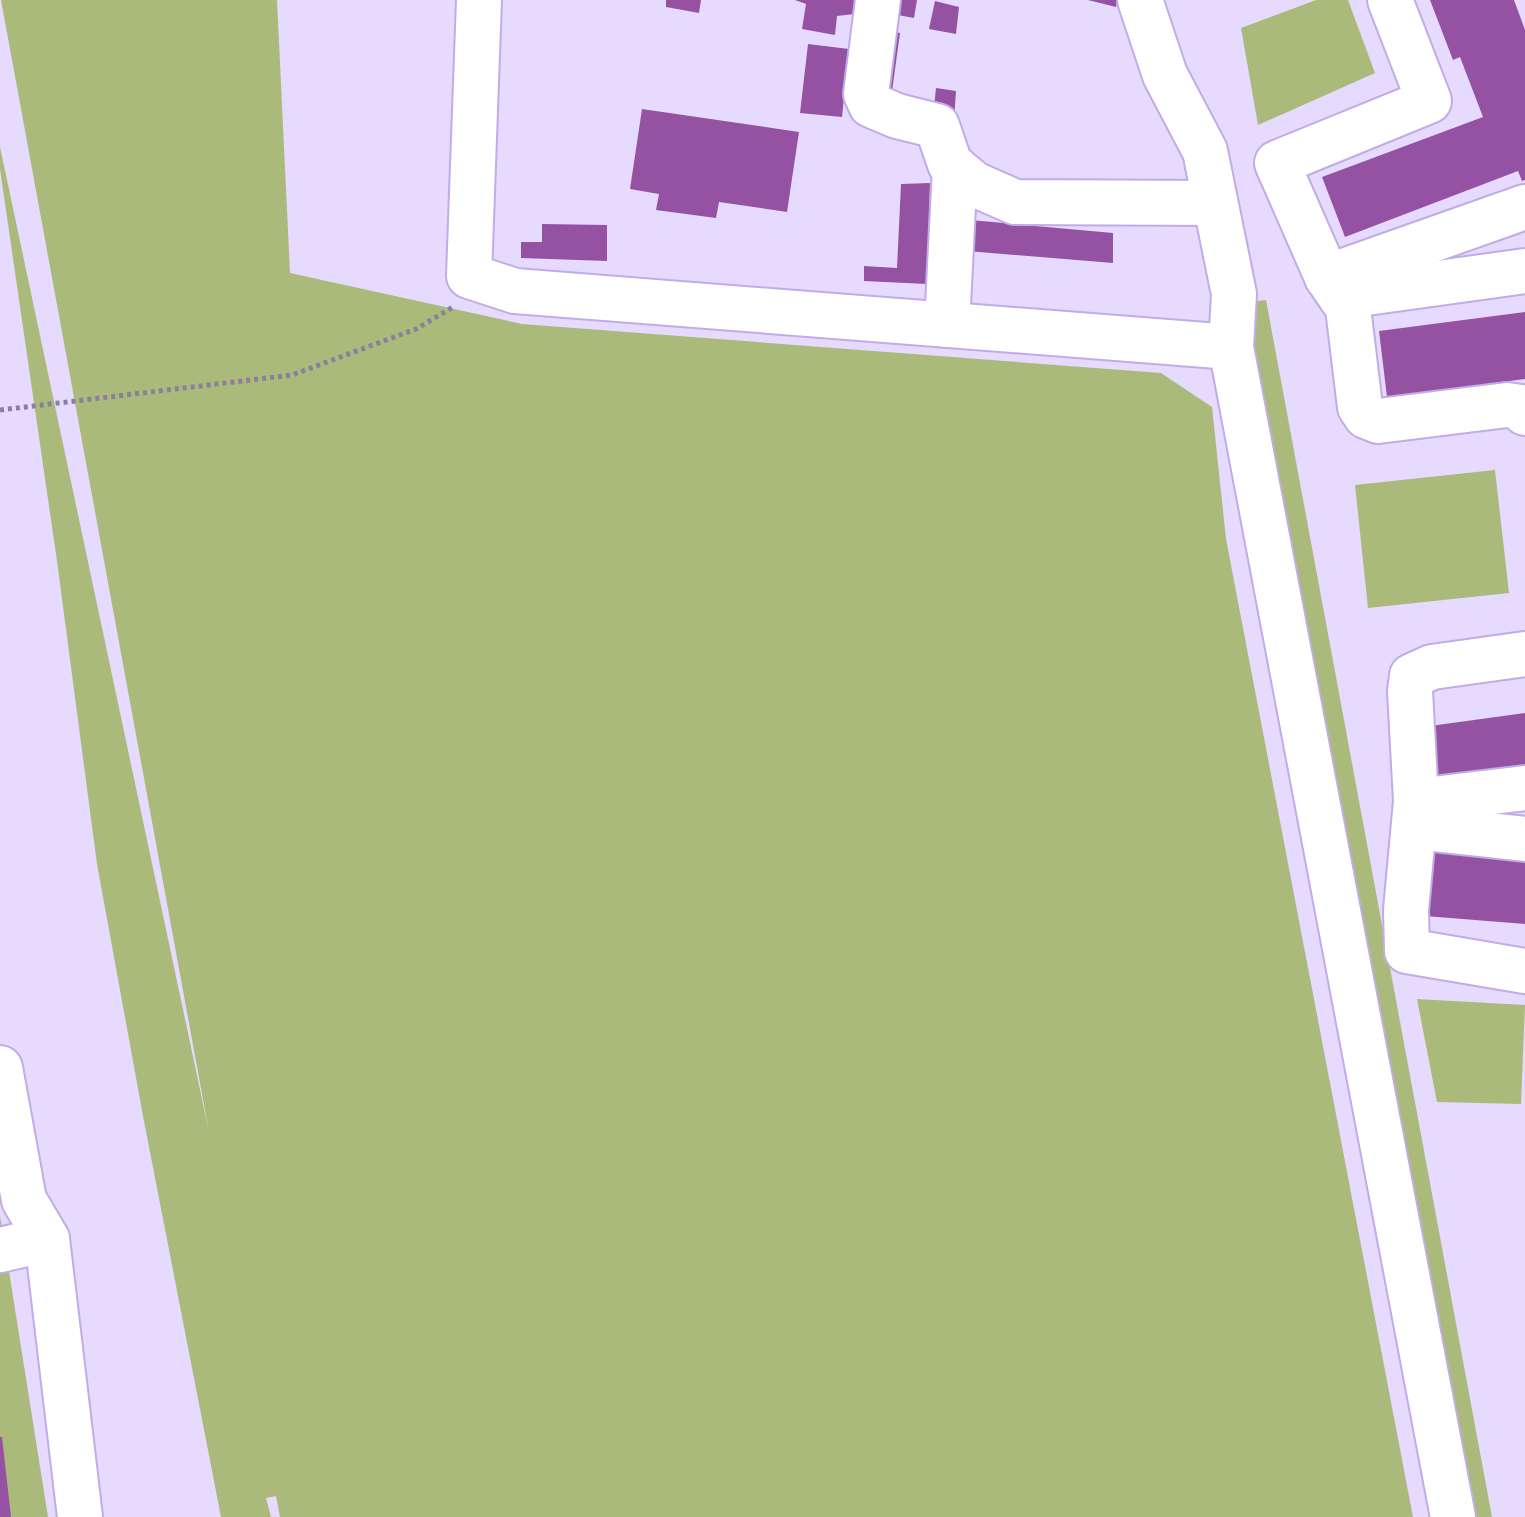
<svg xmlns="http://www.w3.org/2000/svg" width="1525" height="1517" font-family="'PT Sans',sans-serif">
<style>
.green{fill:#aaba7b}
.building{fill:#9552a3}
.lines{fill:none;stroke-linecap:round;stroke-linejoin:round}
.minor-casing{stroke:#c1ace7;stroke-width:48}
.path{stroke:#8a809d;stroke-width:5;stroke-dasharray:4 4;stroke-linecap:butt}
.minor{stroke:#fff;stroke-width:44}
</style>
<rect width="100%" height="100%" fill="#e6dafe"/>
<g class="green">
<polygon points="1,0 277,0 290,273 522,324 1161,373 1212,407 1226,539 1413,1517 280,1517 276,1496 266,1498 271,1517 221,1517 143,1116 97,864 57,561 0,169 0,147 209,1132"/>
<polygon points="1316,0 1348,0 1375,73 1258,125 1241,28"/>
<polygon points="1266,300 1492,1517 1473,1517 1243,303"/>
<polygon points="1495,470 1509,593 1368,608 1355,485"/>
<polygon points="1417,999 1525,1005 1521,1104 1437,1102"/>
<polygon points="0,1216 5,1246 48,1517 0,1517"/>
</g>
<g class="building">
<polygon points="666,0 701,0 699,13 666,7"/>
<polygon points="795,0 855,0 854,14 837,16 835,35 802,29 806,4"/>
<polygon points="890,0 917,0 914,18 887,13"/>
<polygon points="1088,0 1117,0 1116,7"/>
<polygon points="1430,0 1514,0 1525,30 1525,180 1522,181 1518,171 1345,237 1322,177 1483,117 1460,57 1453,60"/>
<polygon points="935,1 959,7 956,34 929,29"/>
<polygon points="887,30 900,33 892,91 882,103"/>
<polygon points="808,44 849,49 842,117 800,113"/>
<polygon points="936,88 956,91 954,120 933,117"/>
<polygon points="642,109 799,132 787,212 719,202 716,218 656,210 659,194 630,189"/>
<polygon points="930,183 927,284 864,281 864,266 897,268 901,184"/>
<polygon points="970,220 1113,233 1113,263 967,251"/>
<polygon points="542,224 607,225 607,261 521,258 521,242 542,242"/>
<polygon points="1525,312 1525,379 1387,397 1379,331"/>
<polygon points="1525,713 1525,776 1438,788 1430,726"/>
<polygon points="1430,847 1525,854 1525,924 1425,916"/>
<polygon points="0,1437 2,1437 11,1517 0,1517"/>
</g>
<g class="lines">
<g class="minor-casing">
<g id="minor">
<polyline points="479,0 469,276 515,291 1231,347 1453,1517"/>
<polyline points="878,0 866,94 871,105 897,116 937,126 950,164 974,184 1015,202 1215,203"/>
<polyline points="1140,0 1165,75 1205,151 1234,294 1231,347"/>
<polyline points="1390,0 1429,101 1277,163 1327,277 1348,308 1360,407 1366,416 1378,421 1507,405 1521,407 1525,413"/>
<polyline points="1327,277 1525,207"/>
<polyline points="1327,277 1359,294 1525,271"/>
<polyline points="947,325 955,168"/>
<polyline points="1525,654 1432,667 1412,676 1410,691 1416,801 1525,788"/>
<polyline points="1416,801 1406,910 1407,951 1525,971"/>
<polyline points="1414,827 1525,839"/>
<polyline points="0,1068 24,1200 47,1239 80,1517"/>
<polyline points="0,1250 47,1239"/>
</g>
</g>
<polyline class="path" points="0,410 292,375 416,329 453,307"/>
<use href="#minor" class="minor"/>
</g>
</svg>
